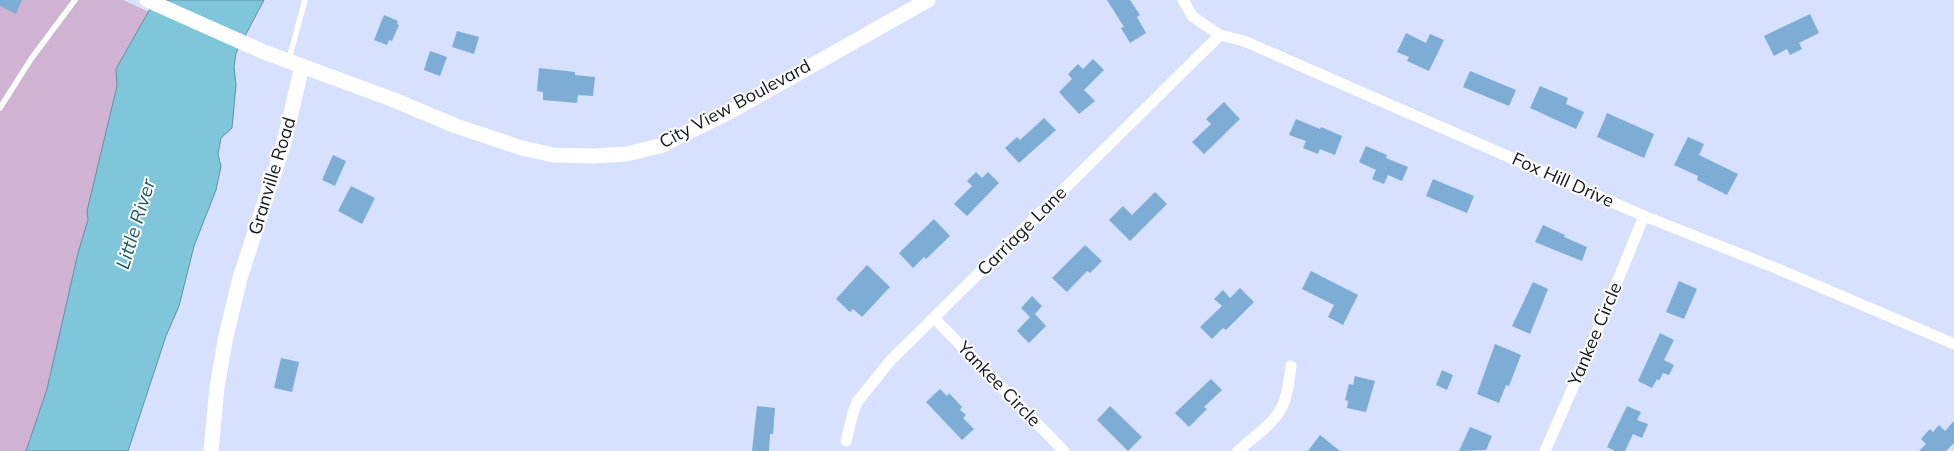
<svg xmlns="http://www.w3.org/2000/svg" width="1954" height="451" font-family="Mulish,sans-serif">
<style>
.green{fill:#d0b2d2}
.water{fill:#7fc6da;stroke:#5f91a2}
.building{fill:#7dadd4}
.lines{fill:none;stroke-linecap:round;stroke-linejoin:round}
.service{stroke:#fff;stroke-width:5.5}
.minor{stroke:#fff;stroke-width:11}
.tertiary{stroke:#fff;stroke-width:15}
.labels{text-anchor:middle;stroke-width:4;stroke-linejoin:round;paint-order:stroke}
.street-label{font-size:18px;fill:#131620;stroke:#fff}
.water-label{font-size:19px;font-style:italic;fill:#1d5867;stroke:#fff}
</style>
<rect width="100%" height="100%" fill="#d7e0fe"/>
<polygon class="green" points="0,0 123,0 149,12 116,69 117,86 87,211 88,220 78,253 47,389 26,451 0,451"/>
<polygon class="water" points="155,0 264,0 236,53 234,67 236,85 232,128 221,138 218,154 221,166 216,190 194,246 179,306 166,336 128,451 26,451 47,389 78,253 88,220 87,211 117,86 116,69"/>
<g class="building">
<polygon points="0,0 22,0 16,14 0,6"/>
<polygon points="1107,0 1130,0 1140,15 1137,17 1146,33 1130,43 1121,28 1124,27"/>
<polygon points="1810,14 1819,33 1799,43 1802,49 1790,55 1787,49 1774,56 1764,36"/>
<polygon points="384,15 398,21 397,24 399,25 392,41 389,40 387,45 374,40"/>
<polygon points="457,31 479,37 474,54 452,47"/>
<polygon points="1406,33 1426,43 1430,34 1444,40 1429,71 1407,61 1409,57 1397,52"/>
<polygon points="430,51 447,57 440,76 424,70"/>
<polygon points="1093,59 1104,70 1084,90 1095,101 1079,114 1059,92 1072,79 1068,74 1078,64 1083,69"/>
<polygon points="539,68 575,72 575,75 595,77 593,96 578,95 577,103 543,100 543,92 537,91"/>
<polygon points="1470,71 1516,90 1509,106 1463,87"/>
<polygon points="1540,86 1568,98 1566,104 1584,112 1576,129 1530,108"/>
<polygon points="1224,102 1240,119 1204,154 1192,142 1211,124 1206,119"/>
<polygon points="1607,113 1654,134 1644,158 1597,137"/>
<polygon points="1044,118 1056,130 1019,163 1005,148 1017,137 1020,140"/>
<polygon points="1296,119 1320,129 1321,127 1342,136 1335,155 1320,149 1318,154 1303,148 1306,141 1289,135"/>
<polygon points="1688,137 1704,144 1699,155 1738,174 1727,195 1697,180 1698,176 1674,165"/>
<polygon points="1366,146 1387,155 1386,158 1408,167 1402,181 1388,175 1384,184 1372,179 1376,170 1359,162"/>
<polygon points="333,155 346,161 335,186 322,180"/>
<polygon points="976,172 982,178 988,172 999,183 967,216 954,204 972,186 967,181"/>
<polygon points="1433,179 1474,196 1467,213 1426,196"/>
<polygon points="351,186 375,198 362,224 338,211"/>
<polygon points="1155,192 1167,204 1130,241 1109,220 1123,206 1132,215"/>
<polygon points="934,219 950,236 926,259 924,257 913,268 899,253"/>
<polygon points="1543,225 1565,235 1564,237 1587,247 1582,261 1535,242"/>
<polygon points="1085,245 1102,261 1090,273 1087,271 1067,292 1052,278"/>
<polygon points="867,265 890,287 862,317 853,309 850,312 836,299"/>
<polygon points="1311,271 1358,295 1343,325 1328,317 1334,305 1302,289"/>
<polygon points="1679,281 1697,289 1684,319 1666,312"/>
<polygon points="1533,282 1548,289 1530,334 1512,326"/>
<polygon points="1240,288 1254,302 1226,330 1223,328 1212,339 1200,327 1222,306 1214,299 1223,290 1230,298"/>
<polygon points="1032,296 1042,306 1035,314 1046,326 1029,343 1017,331 1030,317 1021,308"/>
<polygon points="1660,333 1674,340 1664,360 1674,365 1669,375 1663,373 1659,381 1657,379 1652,388 1638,381"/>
<polygon points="1495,344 1521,355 1509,386 1506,385 1499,403 1477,394"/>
<polygon points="281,358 299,362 292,392 274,388"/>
<polygon points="1442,370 1453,375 1447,390 1436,385"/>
<polygon points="1355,376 1375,381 1366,412 1347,408 1348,401 1345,400 1349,384 1353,385"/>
<polygon points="1211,379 1222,390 1204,407 1207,409 1189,427 1175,413"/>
<polygon points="940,389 947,396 949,393 962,407 960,410 966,415 963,418 974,429 962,440 926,402"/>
<polygon points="757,406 775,408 773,434 770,434 769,451 752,451"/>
<polygon points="1110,406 1142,437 1128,451 1097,420"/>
<polygon points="1627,406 1641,412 1637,420 1648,424 1642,438 1633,434 1625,451 1615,451 1607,447"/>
<polygon points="1954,421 1954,443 1946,451 1919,451 1926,444 1921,439 1930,429 1933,432 1939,425 1945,431"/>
<polygon points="1470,427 1492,436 1486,450 1459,451"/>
<polygon points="1320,435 1340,451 1308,451"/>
</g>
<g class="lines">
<g class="service">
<polyline points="289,59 305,0"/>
<polyline points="0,108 31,59 75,0"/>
</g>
<g class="minor">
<polyline points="1183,0 1193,17 1220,35 1244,41 1644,216 1778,269 1954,344"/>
<polyline points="934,318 1064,451"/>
<polyline points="846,441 853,413 857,402 890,361 1220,35"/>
<path d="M1238 451C1252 438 1272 425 1281 409 1288 396 1289 380 1291 366"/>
<polyline points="1545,451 1588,353 1644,216"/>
</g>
<g class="tertiary">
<polyline points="147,0 264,52 394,100 456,126 522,148 553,155 593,156 626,154 660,146 731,111 928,0"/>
<polyline points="211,451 217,387 226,336 240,278 284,143 302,66"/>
</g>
</g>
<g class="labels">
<g class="street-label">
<text transform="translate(735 104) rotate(-28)" y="6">City View Boulevard</text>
<text transform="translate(272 176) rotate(-73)" y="6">Granville Road</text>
<text transform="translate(1563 180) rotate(24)" y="6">Fox Hill Drive</text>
<text transform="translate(1022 231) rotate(-45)" y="6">Carriage Lane</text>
<text transform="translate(1595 334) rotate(-67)" y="6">Yankee Circle</text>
<text transform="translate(999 384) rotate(46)" y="6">Yankee Circle</text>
</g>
<g class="water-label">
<text transform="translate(135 224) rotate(-73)" y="7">Little River</text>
</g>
</g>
</svg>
